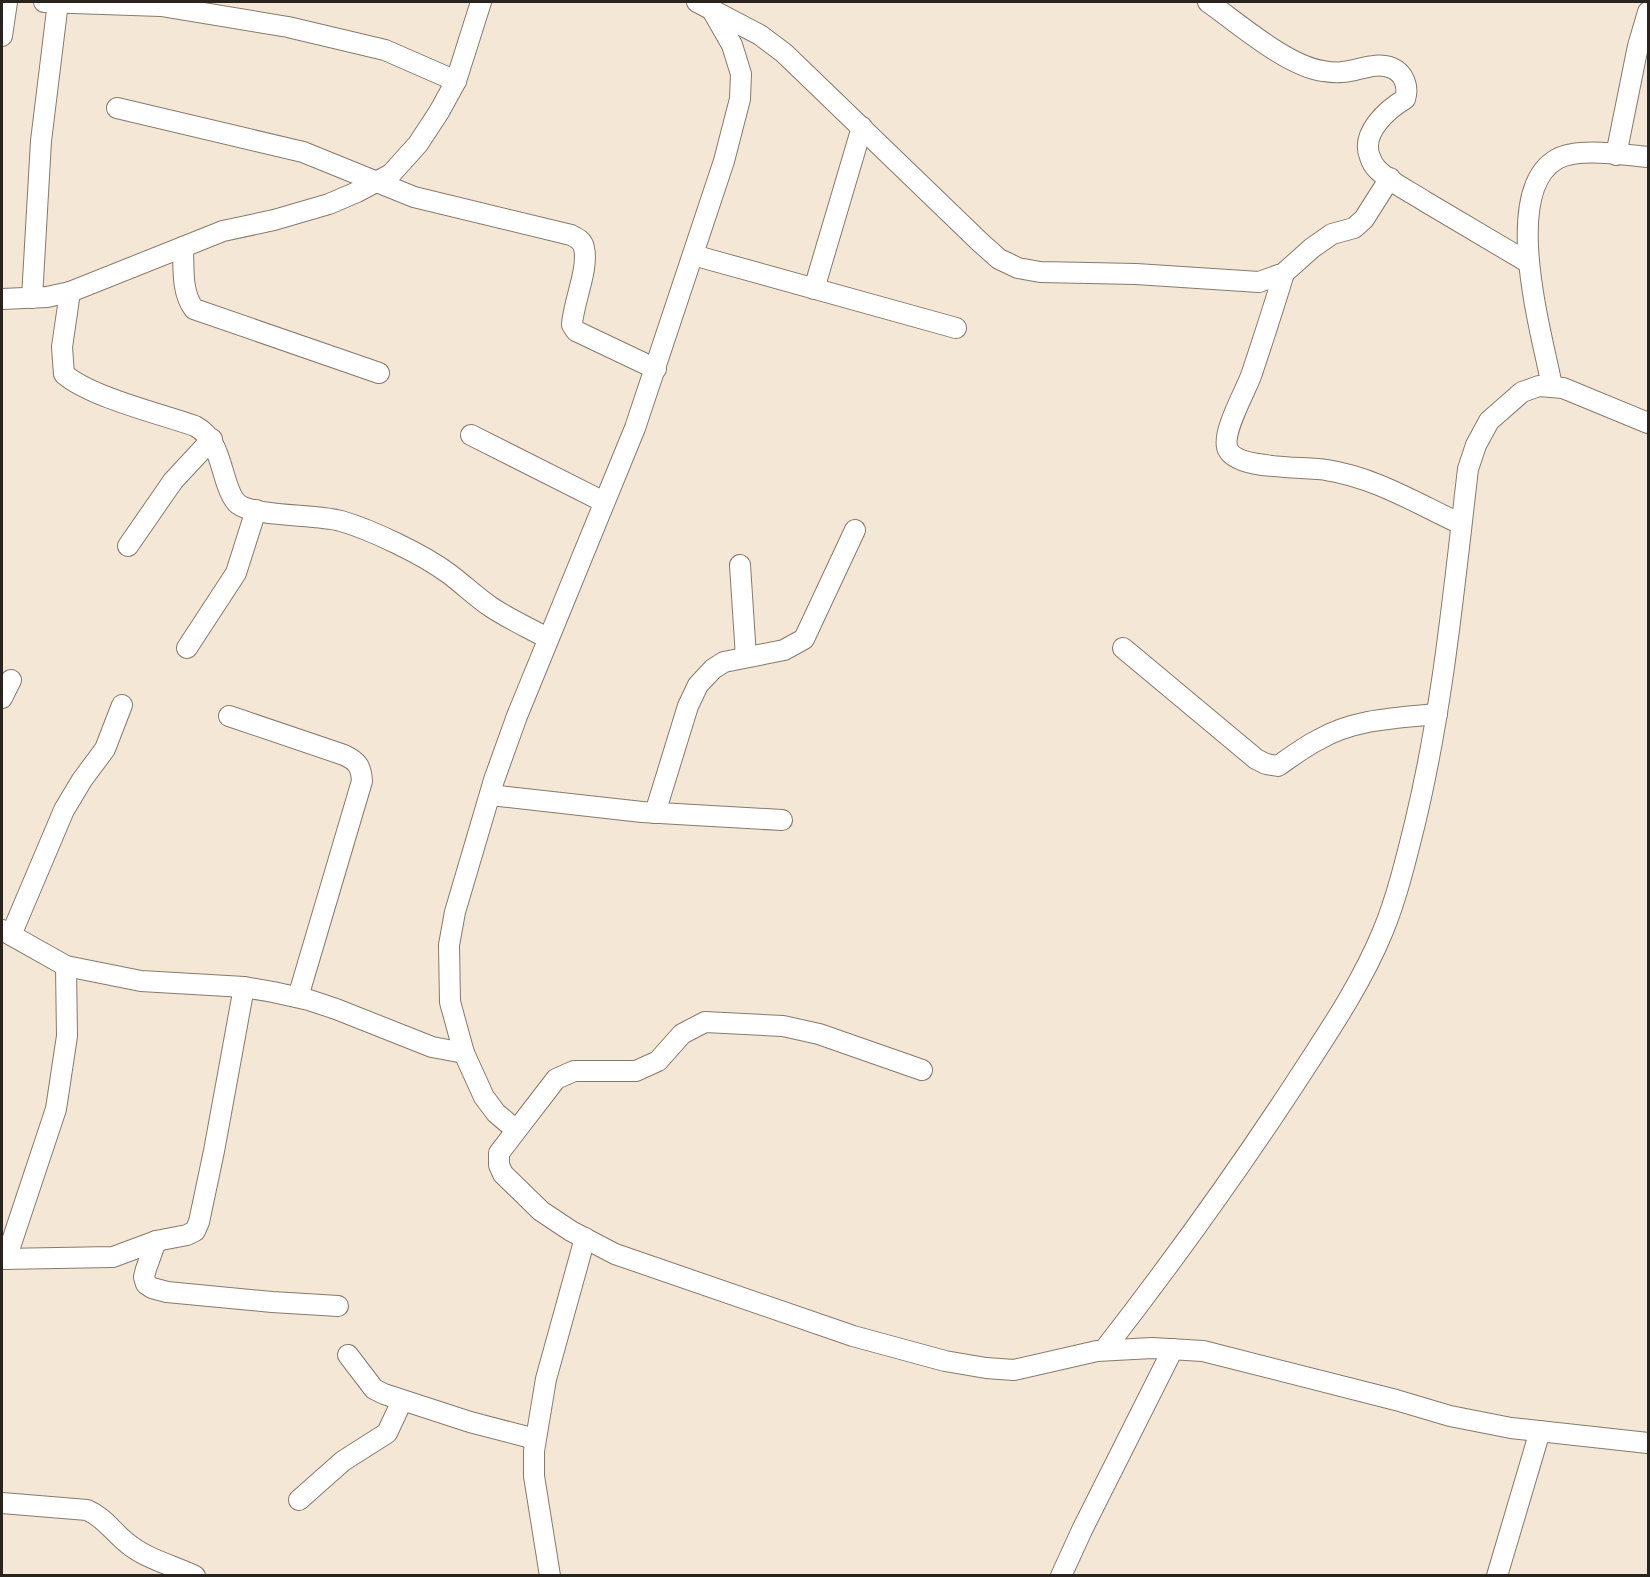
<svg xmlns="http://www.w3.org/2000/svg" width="1650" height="1577" font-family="'Archivo Narrow',sans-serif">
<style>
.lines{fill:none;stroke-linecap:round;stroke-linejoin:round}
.minor-casing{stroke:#867a6b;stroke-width:22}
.minor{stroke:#fff;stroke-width:20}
</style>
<rect width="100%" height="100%" fill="#f5e7d6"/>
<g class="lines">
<g class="minor-casing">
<g id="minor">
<polyline points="44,2 161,6 288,27 385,50 456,81"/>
<polyline points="697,2 760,35 784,53 981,243 999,259 1018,268 1040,272 1136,274 1259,282 1284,273 1312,248 1332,234 1354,228 1364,219 1390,178"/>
<path d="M1208 2C1238 23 1287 66 1323 71 1329 72 1336 73 1342 72 1359 71 1375 61 1392 68 1404 73 1409 87 1405 99 1388 109 1360 133 1370 157 1371 160 1374 166 1377 169 1389 182 1411 192 1426 202 1460 222 1494 242 1529 263"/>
<polyline points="2,36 7,2"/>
<path d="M117 108 303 152 414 197 571 235C577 238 583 241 584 248 589 269 573 303 572 325L576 331 656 369"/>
<polyline points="1616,155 1638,46 1648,12"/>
<path d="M183 247C184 267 181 292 194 309L379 373"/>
<polyline points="693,255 956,328"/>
<path d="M1284 273C1274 306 1263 340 1252 373 1246 391 1223 429 1227 447 1233 471 1305 466 1326 470 1374 477 1418 504 1461 524"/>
<polyline points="814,289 862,127"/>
<path d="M70 292 62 347 64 374C90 397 161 414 195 426 217 438 219 461 227 484 229 490 232 499 238 504 255 517 316 514 341 521 372 530 422 554 448 573 463 584 476 597 491 607 509 619 529 628 547 638"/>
<polyline points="32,298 41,141 58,2"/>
<polyline points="2,299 47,297 70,292 223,231 274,220 329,204 357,192 391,174 418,144 439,112 456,81 481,2"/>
<path d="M1552 386C1542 334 1500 191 1557 159 1579 147 1624 155 1648 157"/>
<polyline points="471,435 604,502"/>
<polyline points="128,546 173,481 212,439"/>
<polyline points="740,565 746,657"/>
<polyline points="187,648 236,573 256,510"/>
<path d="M1123 648 1256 759 1266 764 1278 766C1291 757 1304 747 1318 740 1354 719 1396 718 1437 714"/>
<polyline points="2,698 11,680"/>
<path d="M229 716 344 755C357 761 361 766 362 781L298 997"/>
<polyline points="490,795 642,812 782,820"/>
<polyline points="655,813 688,706 698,685 713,669 724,662 784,650 804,639 855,530"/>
<polyline points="2,930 66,966 141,981 244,987 273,992 309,1000 336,1009 432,1047 464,1053"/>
<polyline points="11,935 64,810 82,780 105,749 122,705"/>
<polyline points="922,1070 819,1034 783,1026 705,1022 682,1034 658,1061 636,1071 574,1071 556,1079 499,1153 499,1165 503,1174 541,1211 571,1231 615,1254 853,1336 945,1361 986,1368 1014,1370 1097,1351 1152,1348 1203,1351 1396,1400 1450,1416 1511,1428 1648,1443"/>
<polyline points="516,1130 496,1113 484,1097 464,1053 450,1002 449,945 455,912 494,780 517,716 635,428 724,161 740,99 741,74 732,45 712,10"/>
<polyline points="156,1241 146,1269 144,1277 146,1284 152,1288 167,1292 272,1302 338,1306"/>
<polyline points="2,1259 113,1257 156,1241 187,1235 195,1231 199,1222 214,1151 244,987"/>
<polyline points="6,1259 56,1109 67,1036 66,966"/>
<path d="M1104 1350C1170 1265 1233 1178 1292 1088 1325 1037 1360 987 1383 931 1397 897 1406 859 1415 823 1443 707 1454 588 1468 469L1476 445 1489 421 1522 392 1539 386 1563 388 1648 423"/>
<polyline points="348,1355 374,1389 384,1394 470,1422 535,1439"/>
<polyline points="299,1500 343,1461 387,1433 402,1401"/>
<path d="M2 1503 87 1510C104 1517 113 1532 127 1543 146 1559 172 1565 195 1576"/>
<polyline points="550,1576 534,1476 534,1451 546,1379 585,1238"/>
<polyline points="1061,1576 1082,1530 1173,1349"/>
<polyline points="1497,1576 1540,1431"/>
</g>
</g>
<use href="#minor" class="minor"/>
</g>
<rect width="1650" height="1577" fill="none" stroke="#29241d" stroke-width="6"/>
</svg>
